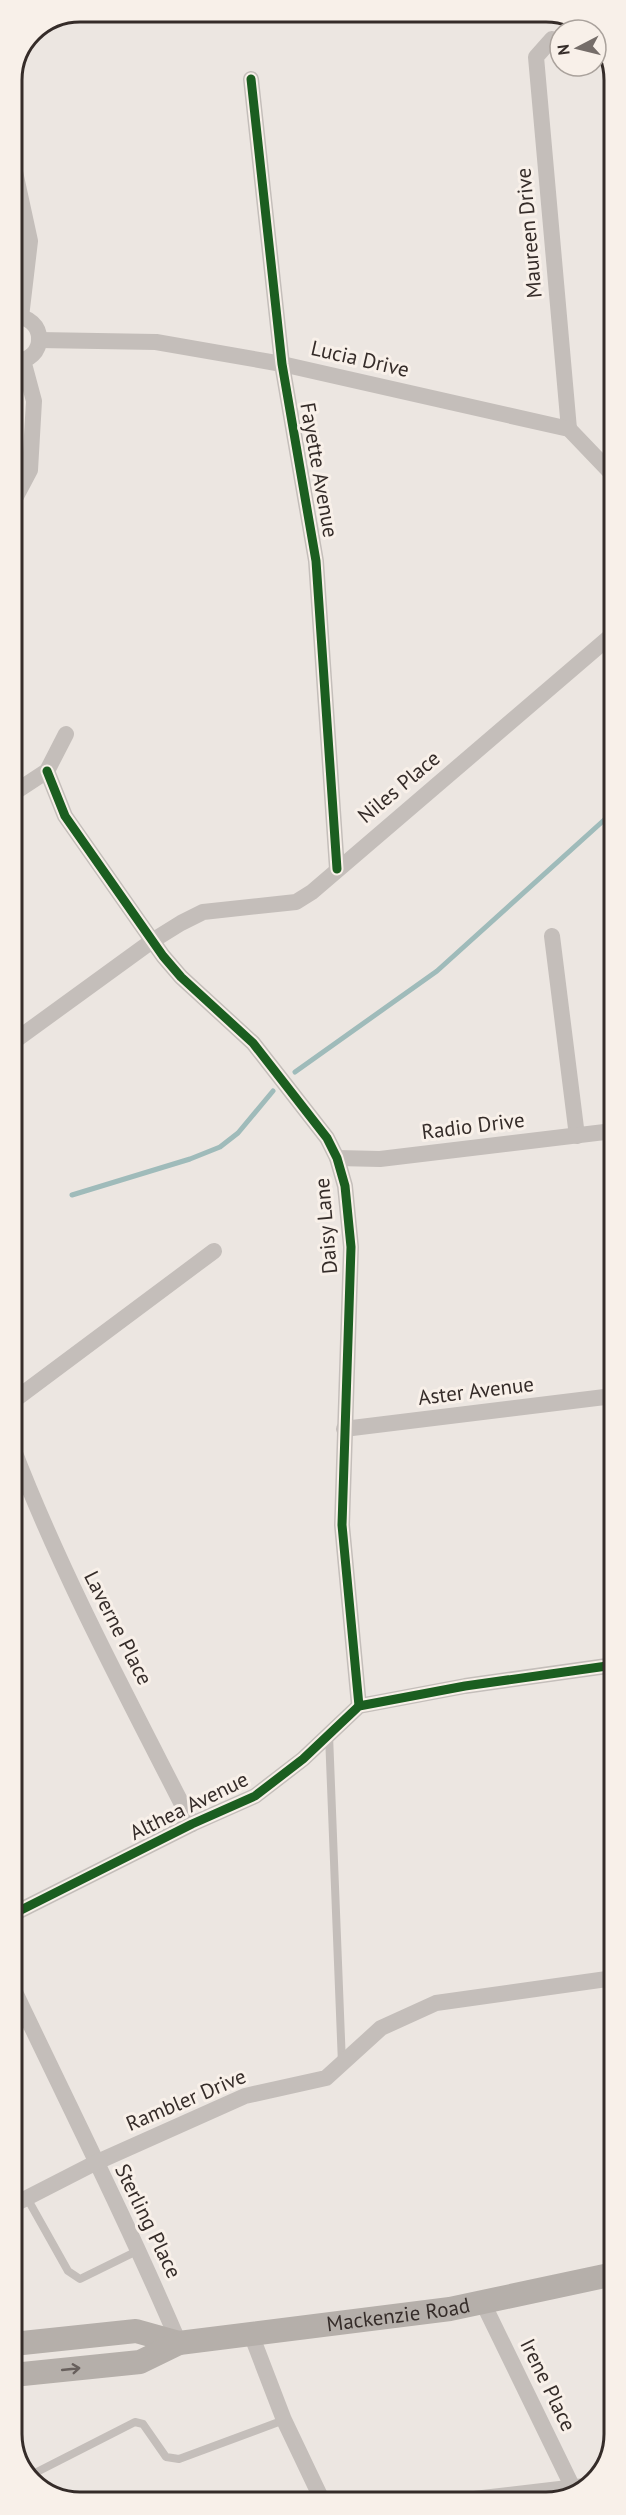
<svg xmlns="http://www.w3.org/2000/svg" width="626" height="2515" font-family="'PT Sans',sans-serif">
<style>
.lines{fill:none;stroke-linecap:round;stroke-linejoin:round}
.stream{stroke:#9fbbba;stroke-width:5}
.service{stroke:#c4beba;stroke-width:8}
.minor{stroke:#c4beba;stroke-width:16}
.secondary{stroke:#b5afaa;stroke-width:24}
.cycleway-casing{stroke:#f8f0e9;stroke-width:13}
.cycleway{stroke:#1b5e20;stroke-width:9}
.oneway{stroke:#68605d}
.labels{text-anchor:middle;stroke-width:6;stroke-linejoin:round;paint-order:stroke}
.street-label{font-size:21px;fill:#352c29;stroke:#f8f0e9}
.rim{fill:none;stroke:#352c29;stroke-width:3}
</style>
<rect width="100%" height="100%" fill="#ece6e1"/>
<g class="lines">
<g class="stream">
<polyline points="295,1072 437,971 613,812"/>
<polyline points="72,1195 190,1159 220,1147 238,1133 273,1091"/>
</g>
<g class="service">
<polyline points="329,1735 342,2064"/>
<polyline points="27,2198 68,2271 80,2279 139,2250"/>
<polyline points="29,2476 135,2422 143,2424 166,2457 179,2459 284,2420"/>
</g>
<g class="minor">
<polyline points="552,39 536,57 569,429"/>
<polyline points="251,79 282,364 316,561 337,869"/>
<polyline points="12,158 30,241 21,317"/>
<path d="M12 317C48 314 48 363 13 361"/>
<polyline points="39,340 156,342 282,364 569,429 613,475"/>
<polyline points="12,504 30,470 34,401 23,360"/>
<polyline points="47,771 65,816 163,956 181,977 253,1043 327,1138 337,1158 345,1186 351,1247 342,1525 359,1706"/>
<polyline points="12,794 47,771 66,734"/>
<polyline points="552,936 577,1136"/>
<polyline points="13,1042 152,941 181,923 203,912 296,902 312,892 613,634"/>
<polyline points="337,1158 380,1159 613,1131"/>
<polyline points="13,1401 214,1251"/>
<polyline points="344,1429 613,1396"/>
<path d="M13 1448C63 1578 129 1700 192 1824"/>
<polyline points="13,1914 192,1824 255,1796 303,1759 359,1706 465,1686 614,1665"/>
<path d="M13 1988C69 2106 128 2223 179 2343"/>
<polyline points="13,2205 95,2163 245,2096 326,2078 381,2028 436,2003 614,1978"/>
<polyline points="483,2303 573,2488"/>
<polyline points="251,2334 284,2420 323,2502"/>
<polyline points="448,2502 585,2486"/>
</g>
<g class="secondary">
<polyline points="13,2344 136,2331 179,2343"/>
<path id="s1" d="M13 2375 140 2362 179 2343 450 2309 614 2274"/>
</g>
<g class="cycleway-casing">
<g id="cycleway">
<polyline points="251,79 282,364 316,561 337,869"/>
<polyline points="47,771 65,816 163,956 181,977 253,1043 327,1138 337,1158 345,1186 351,1247 342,1525 359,1706"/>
<polyline points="13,1914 192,1824 255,1796 303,1759 359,1706 465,1686 614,1665"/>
</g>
</g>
<use href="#cycleway" class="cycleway"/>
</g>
<defs><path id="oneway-shaft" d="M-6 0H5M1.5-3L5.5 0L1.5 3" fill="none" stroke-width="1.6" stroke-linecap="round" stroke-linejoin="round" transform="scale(1.5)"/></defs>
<use class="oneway" href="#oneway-shaft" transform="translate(71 2369) rotate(-6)"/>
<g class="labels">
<g class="street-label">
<text transform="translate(529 233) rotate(-95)" y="7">Maureen Drive</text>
<text transform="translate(360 359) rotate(13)" y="7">Lucia Drive</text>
<text transform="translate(319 470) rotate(80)" y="7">Fayette Avenue</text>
<text transform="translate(399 787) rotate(-40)" y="7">Niles Place</text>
<text transform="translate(473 1126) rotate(-7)" y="7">Radio Drive</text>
<text transform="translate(326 1226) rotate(-95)" y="7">Daisy Lane</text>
<text transform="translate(476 1391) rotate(-7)" y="7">Aster Avenue</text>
<text transform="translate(118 1628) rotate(63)" y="7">Laverne Place</text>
<text transform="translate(189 1806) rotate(-26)" y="7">Althea Avenue</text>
<text transform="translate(186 2100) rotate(-23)" y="7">Rambler Drive</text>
<text transform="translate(148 2221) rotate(64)" y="7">Sterling Place</text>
<text dy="7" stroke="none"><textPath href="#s1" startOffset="392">Mackenzie Road</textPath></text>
<text transform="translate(548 2385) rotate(64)" y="7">Irene Place</text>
</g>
</g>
<path d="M0 0H626V2515H0ZM80 22H546A58 58 0 0 1 604 80V2434A58 58 0 0 1 546 2492H80A58 58 0 0 1 22 2434V80A58 58 0 0 1 80 22Z" fill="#f8f0e9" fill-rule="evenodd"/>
<path class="rim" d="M80 22H546A58 58 0 0 1 604 80V2434A58 58 0 0 1 546 2492H80A58 58 0 0 1 22 2434V80A58 58 0 0 1 80 22Z"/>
<g transform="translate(578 48) rotate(263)"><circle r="28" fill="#f8f0e9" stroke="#aaa29c" stroke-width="1.5"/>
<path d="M0-4.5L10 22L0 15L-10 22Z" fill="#756d69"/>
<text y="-9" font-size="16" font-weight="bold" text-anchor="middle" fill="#352c29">N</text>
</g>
</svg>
